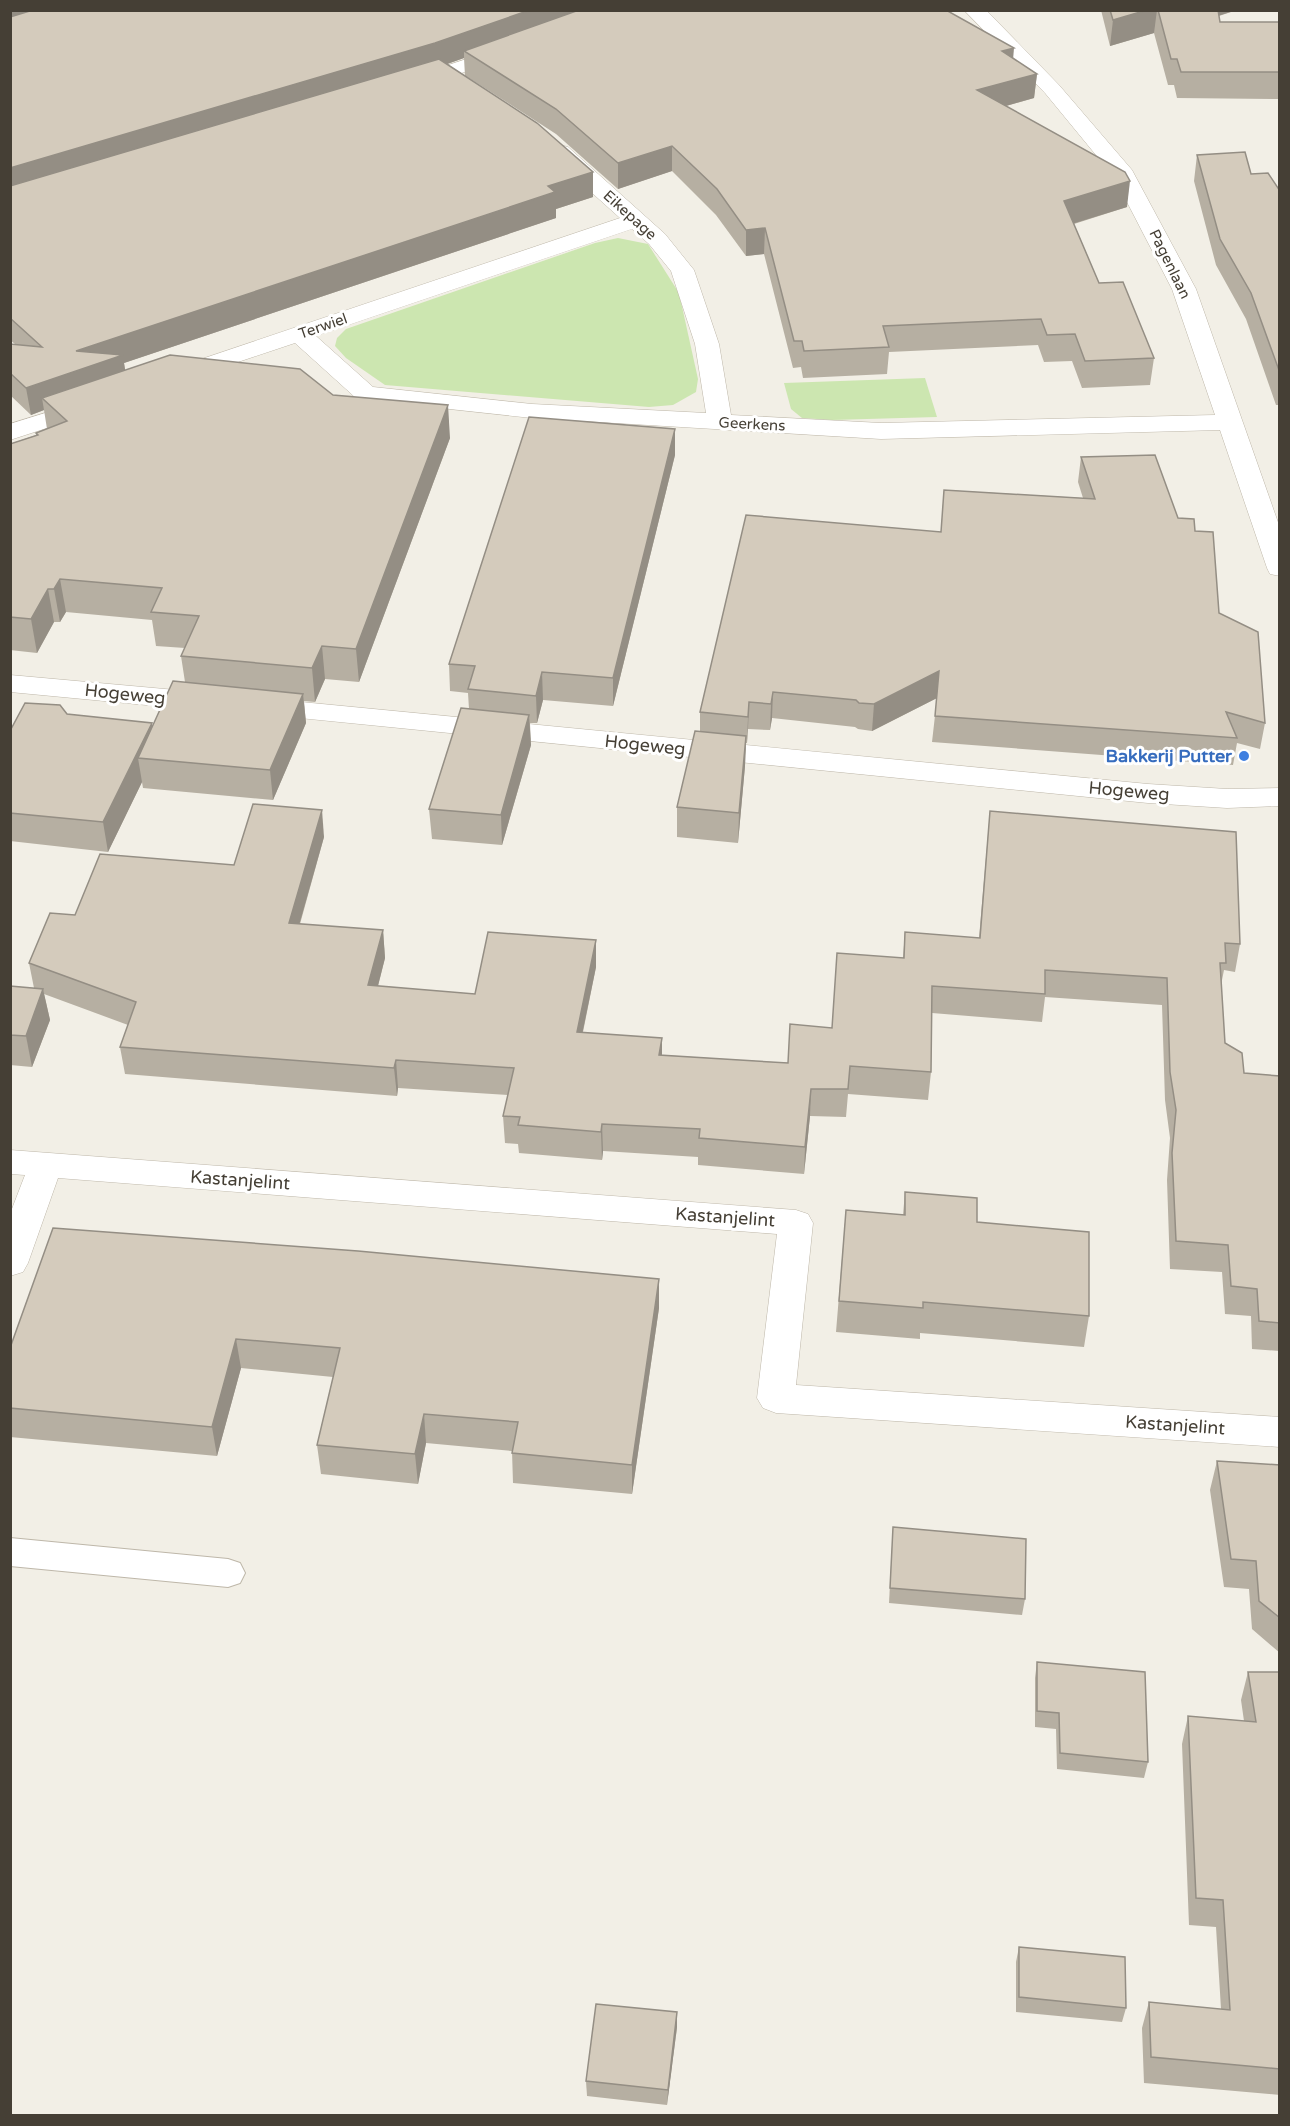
<svg xmlns="http://www.w3.org/2000/svg" width="1290" height="2126" font-family="'Varela Round',sans-serif">
<style>
.green{fill:#cce6b0}
.lines{fill:none;stroke-linecap:round;stroke-linejoin:round}
.lane-casing{stroke:#beb7a9;stroke-width:2}
.street-casing{stroke:#beb7a9;stroke-width:1}
.lane{fill:#fff;fill-rule:evenodd}
.street{fill:#fff;fill-rule:evenodd}
.wall{fill:#b6afa2;fill-rule:evenodd}
.shaded-wall{fill:#948e84}
.building{fill:#d4cbbc;stroke:#948e84;stroke-width:1.5}
.shop-dot{fill:#3f7fe0;stroke:#fff;stroke-width:2}
.labels{text-anchor:middle;stroke-width:6;stroke-linejoin:round;paint-order:stroke}
.far-street-label{font-size:15px;fill:#453f35;stroke:#fff}
.street-label{font-size:18px;fill:#453f35;stroke:#fff}
.shop-label{font-size:18px;font-weight:bold;fill:#366cbe;stroke:#fff;text-anchor:end}
</style>
<rect width="100%" height="100%" fill="#f2efe6"/>
<g class="green">
<polygon points="618,238 648,244 679,293 698,379 696,392 673,405 649,407 385,385 346,358 335,346 337,338 346,329 595,243"/>
<polygon points="925,378 937,417 832,420 802,418 791,409 784,383"/>
</g>
<g class="lines">
<g class="lane-casing">
<polygon id="lane" points="10,1538 228,1559 240,1563 245,1573 240,1583 228,1587 10,1566"/>
</g>
<g class="street-casing">
<g id="street">
<path d="M964 10H986L1059 85 1132 170 1196 289 1280 528V576L1270 574 1267 568 1220 430 881 439 532 418 357 399 295 343 178 382 169 380 166 375 169 370 620 218 552 157 549 152 552 147 560 145 568 147 665 234 694 270 719 344 731 415 881 423 1215 415 1172 289 1114 177 1045 93ZM632 229 649 244 671 271 695 344 706 413 532 404 373 387 316 336Z"/>
<polygon points="506,46 513,48 516,52 513,56 413,89 406,87 403,83 406,79"/>
<polygon points="87,400 96,402 99,407 96,412 10,440 10,424"/>
<polygon points="10,675 209,693 219,696 223,702 219,708 209,711 10,692"/>
<polygon points="260,698 1148,784 1227,789 1280,788 1280,806 1227,808 1148,803 250,713 246,707 250,701"/>
<polygon points="10,1150 796,1210 808,1214 813,1223 796,1385 1280,1417 1280,1447 776,1413 763,1408 757,1398 777,1234 58,1178 28,1263 23,1272 10,1276 10,1214 25,1175 10,1174"/>
</g>
</g>
<use href="#lane" class="lane"/>
<use href="#street" class="street"/>
</g>
<g class="wall">
<path d="M10 10H946L1013 58 1037 74 1034 98 1006 106 1127 207 1074 224 1099 283 1154 358 1150 385 1082 388 1072 361 1044 362 1038 345 889 352 887 374 803 378 801 367 793 368 764 254 746 256 716 215 672 171 618 189 556 134 466 76 593 172V197L556 209V218L124 363 125 370 333 395 450 438 359 682 325 679 315 702 304 701 306 723 273 800 143 788 142 782 108 852 10 841V731L67 714 152 723V727L185 682 181 656 185 648 156 646 152 620 66 612 60 622H54L37 653 10 650V444L36 435V433L47 429 44 410 31 415 10 395V344H15L10 340ZM464 58 465 76 447 64 461 59Z"/>
<polygon points="1101,10 1237,10 1219,16 1220,22 1280,22 1280,99 1177,98 1174,85 1168,85 1154,33 1110,46"/>
<polygon points="1197,155 1251,174 1280,191 1280,405 1276,405 1246,319 1216,265 1194,181"/>
<polygon points="675,429 675,455 613,706 543,700 537,723 530,723 531,745 502,845 432,839 429,809 469,709 468,693 450,691 449,664"/>
<polygon points="1081,457 1178,518 1195,531 1219,613 1265,723 1260,749 1237,743 1233,765 932,742 937,698 872,731 858,729 855,727 772,718 770,730 748,729 747,743 746,743 745,766 738,843 677,837 677,807 700,731 700,712 941,532 944,490 1083,498 1078,482"/>
<polygon points="990,811 1240,944 1235,972 1224,970 1221,985 1225,1043 1244,1073 1280,1076 1280,1351 1252,1349 1251,1316 1225,1314 1222,1272 1170,1269 1167,1180 1170,1138 1165,1100 1162,1005 1045,997 1042,1022 932,1013 931,1072 928,1100 848,1094 846,1117 810,1116 804,1174 698,1165 698,1157 603,1151 602,1160 519,1153 518,1144 505,1143 503,1116 508,1095 398,1088 397,1096 125,1074 120,1047 128,1025 44,994 50,1020 32,1067 10,1065 10,986 34,988 29,963 75,915 324,837 300,924 383,930 385,958 378,986 475,994 596,940 596,967 583,1032 662,1055 788,1063 832,1028 903,958 905,932 979,938"/>
<polygon points="905,1192 977,1222 1089,1316 1084,1347 920,1333 920,1339 836,1332 846,1210 903,1215"/>
<polygon points="659,1308 632,1494 513,1483 512,1451 426,1443 418,1484 321,1474 317,1445 333,1377 241,1368 217,1456 10,1437 10,1348"/>
<polygon points="1217,1461 1280,1465 1280,1653 1252,1629 1249,1589 1224,1587 1210,1490"/>
<polygon points="893,1527 1025,1599 1022,1615 889,1603"/>
<polygon points="1037,1662 1148,1762 1144,1778 1057,1769 1056,1729 1035,1727 1035,1678"/>
<polygon points="1248,1672 1280,1672 1280,2095 1144,2083 1142,2028 1149,2002 1221,2009 1216,1927 1189,1925 1182,1744 1188,1716 1244,1721 1241,1700"/>
<polygon points="1019,1947 1126,2008 1122,2022 1016,2012 1016,1962"/>
<polygon points="677,2012 677,2027 667,2105 587,2096 586,2081"/>
</g>
<g class="shaded-wall">
<polygon points="10,10 62,10 10,26"/>
<polygon points="530,10 576,10 577,19 464,51 464,58 436,68 10,195 10,168"/>
<polygon points="1147,10 1157,10 1154,33 1110,46 1113,20"/>
<polygon points="1212,10 1237,10 1211,18"/>
<polygon points="1014,48 1012,72 1002,51"/>
<polygon points="1037,74 1034,98 974,115 977,90"/>
<polygon points="672,146 672,171 618,189 618,163"/>
<polygon points="593,172 593,197 556,209 556,218 124,363 127,382 42,398 44,410 31,415 26,388 76,351 548,186"/>
<polygon points="1130,181 1127,207 1062,227 1064,201"/>
<polygon points="765,228 764,254 746,256 746,230"/>
<polygon points="448,405 450,438 359,682 356,649"/>
<polygon points="675,429 675,455 613,706 613,678"/>
<polygon points="60,579 66,612 60,622 54,589"/>
<polygon points="48,589 54,622 37,653 31,619"/>
<polygon points="322,646 325,679 315,702 312,668"/>
<polygon points="939,671 937,698 872,731 874,704"/>
<polygon points="542,672 543,700 537,723 536,696"/>
<polygon points="773,692 772,718 770,730 771,704"/>
<polygon points="303,694 306,723 273,800 270,770"/>
<polygon points="749,702 748,729 747,743 748,717"/>
<polygon points="529,715 531,745 502,845 501,815"/>
<polygon points="152,723 156,752 138,758 142,782 108,852 103,822"/>
<polygon points="746,736 745,766 738,843 739,813"/>
<polygon points="322,810 324,837 292,950 289,923"/>
<polygon points="383,930 385,958 371,1013 368,985"/>
<polygon points="596,940 596,967 577,1059 577,1032"/>
<polygon points="43,989 50,1020 32,1067 26,1036"/>
<polygon points="662,1038 662,1066 659,1055"/>
<polygon points="396,1060 398,1088 397,1096 394,1068"/>
<polygon points="811,1089 810,1116 804,1174 805,1147"/>
<polygon points="602,1124 603,1151 602,1160 601,1132"/>
<polygon points="659,1279 659,1308 632,1494 632,1465"/>
<polygon points="236,1339 241,1368 217,1456 212,1427"/>
<polygon points="424,1414 426,1443 418,1484 415,1454"/>
<polygon points="677,2012 677,2027 667,2105 668,2090"/>
</g>
<g class="building">
<polygon points="33,10 530,10 435,43 10,168 10,17"/>
<polygon points="579,10 946,10 1014,48 1002,51 1037,74 977,90 1125,172 1130,181 1064,201 1099,283 1123,282 1154,358 1085,361 1075,334 1047,335 1041,319 883,326 889,347 804,351 802,341 794,341 765,228 746,230 717,189 672,146 618,163 556,109 464,51"/>
<polygon points="1110,10 1147,10 1113,20"/>
<polygon points="1158,10 1218,10 1220,22 1280,22 1280,72 1181,72 1177,59 1171,59"/>
<polygon points="439,59 537,123 593,172 548,186 555,192 76,351 123,355 26,388 10,373 10,344 42,347 10,318 10,186"/>
<polygon points="1245,152 1251,174 1268,173 1280,191 1280,373 1251,293 1220,239 1197,155"/>
<polygon points="170,355 300,369 333,395 448,405 356,649 322,646 312,668 181,656 199,616 151,612 162,588 60,579 54,589 48,589 31,619 10,617 10,444 38,435 36,433 67,421 42,398"/>
<polygon points="529,417 675,429 613,678 542,672 536,696 468,689 475,666 449,664"/>
<polygon points="1155,455 1178,518 1194,519 1195,531 1213,532 1219,613 1258,632 1265,723 1226,712 1237,738 935,716 939,671 874,704 859,703 856,700 773,692 771,704 749,702 748,717 700,712 746,515 941,532 944,490 1095,499 1081,457"/>
<polygon points="173,681 303,694 270,770 138,758"/>
<polygon points="25,703 60,705 67,714 152,723 103,822 10,813 10,731"/>
<polygon points="461,708 529,715 501,815 429,809"/>
<polygon points="695,731 746,736 739,813 677,807"/>
<polygon points="253,804 322,810 289,923 383,930 368,985 475,994 488,932 596,940 577,1032 662,1038 659,1055 788,1063 790,1024 832,1028 837,953 904,958 905,932 980,938 990,811 1236,832 1240,944 1225,943 1226,963 1220,963 1225,1043 1242,1053 1244,1073 1280,1076 1280,1323 1259,1321 1257,1289 1231,1286 1228,1245 1176,1241 1172,1153 1176,1110 1170,1072 1167,978 1045,970 1045,994 932,986 931,1072 850,1066 848,1089 811,1089 805,1147 699,1138 700,1129 602,1124 601,1132 518,1125 520,1117 503,1116 514,1068 396,1060 394,1068 120,1047 136,1002 29,963 50,913 75,915 100,854 234,865"/>
<polygon points="10,986 43,989 26,1036 10,1035"/>
<polygon points="905,1192 977,1198 977,1222 1089,1232 1089,1316 923,1302 923,1308 839,1301 846,1210 905,1215"/>
<polygon points="53,1228 358,1251 659,1279 632,1465 512,1453 518,1422 424,1414 415,1454 317,1445 340,1348 236,1339 212,1427 10,1408 10,1348"/>
<polygon points="1217,1461 1280,1465 1280,1618 1259,1601 1256,1561 1231,1559"/>
<polygon points="893,1527 1026,1539 1025,1599 890,1588"/>
<polygon points="1037,1662 1145,1672 1148,1762 1060,1753 1059,1713 1037,1711"/>
<polygon points="1248,1672 1280,1672 1280,2069 1151,2057 1149,2002 1230,2010 1223,1900 1196,1898 1188,1716 1256,1722"/>
<polygon points="1019,1947 1125,1957 1126,2008 1019,1997"/>
<polygon points="596,2004 677,2012 668,2090 586,2081"/>
</g>
<circle class="shop-dot" cx="1244" cy="756" r="6"/>
<g class="labels">
<g class="far-street-label">
<text transform="translate(630 215) rotate(42)" y="5">Eikepage</text>
<text transform="translate(1170 264) rotate(64)" y="5">Pagenlaan</text>
<text transform="translate(323 326) rotate(-19)" y="5">Terwiel</text>
<text transform="translate(752 424) rotate(3)" y="5">Geerkens</text>
</g>
<g class="street-label">
<text transform="translate(125 694) rotate(6)" y="6">Hogeweg</text>
<text transform="translate(645 745) rotate(6)" y="6">Hogeweg</text>
<text transform="translate(1129 791) rotate(5)" y="6">Hogeweg</text>
<text transform="translate(240 1180) rotate(4)" y="6">Kastanjelint</text>
<text transform="translate(725 1217) rotate(4)" y="6">Kastanjelint</text>
<text transform="translate(1175 1425) rotate(4)" y="6">Kastanjelint</text>
</g>
<g class="shop-label">
<text x="1232" y="762">Bakkerij Putter</text>
</g>
</g>
<rect width="1290" height="2126" fill="none" stroke="#453f35" stroke-width="24"/>
</svg>
